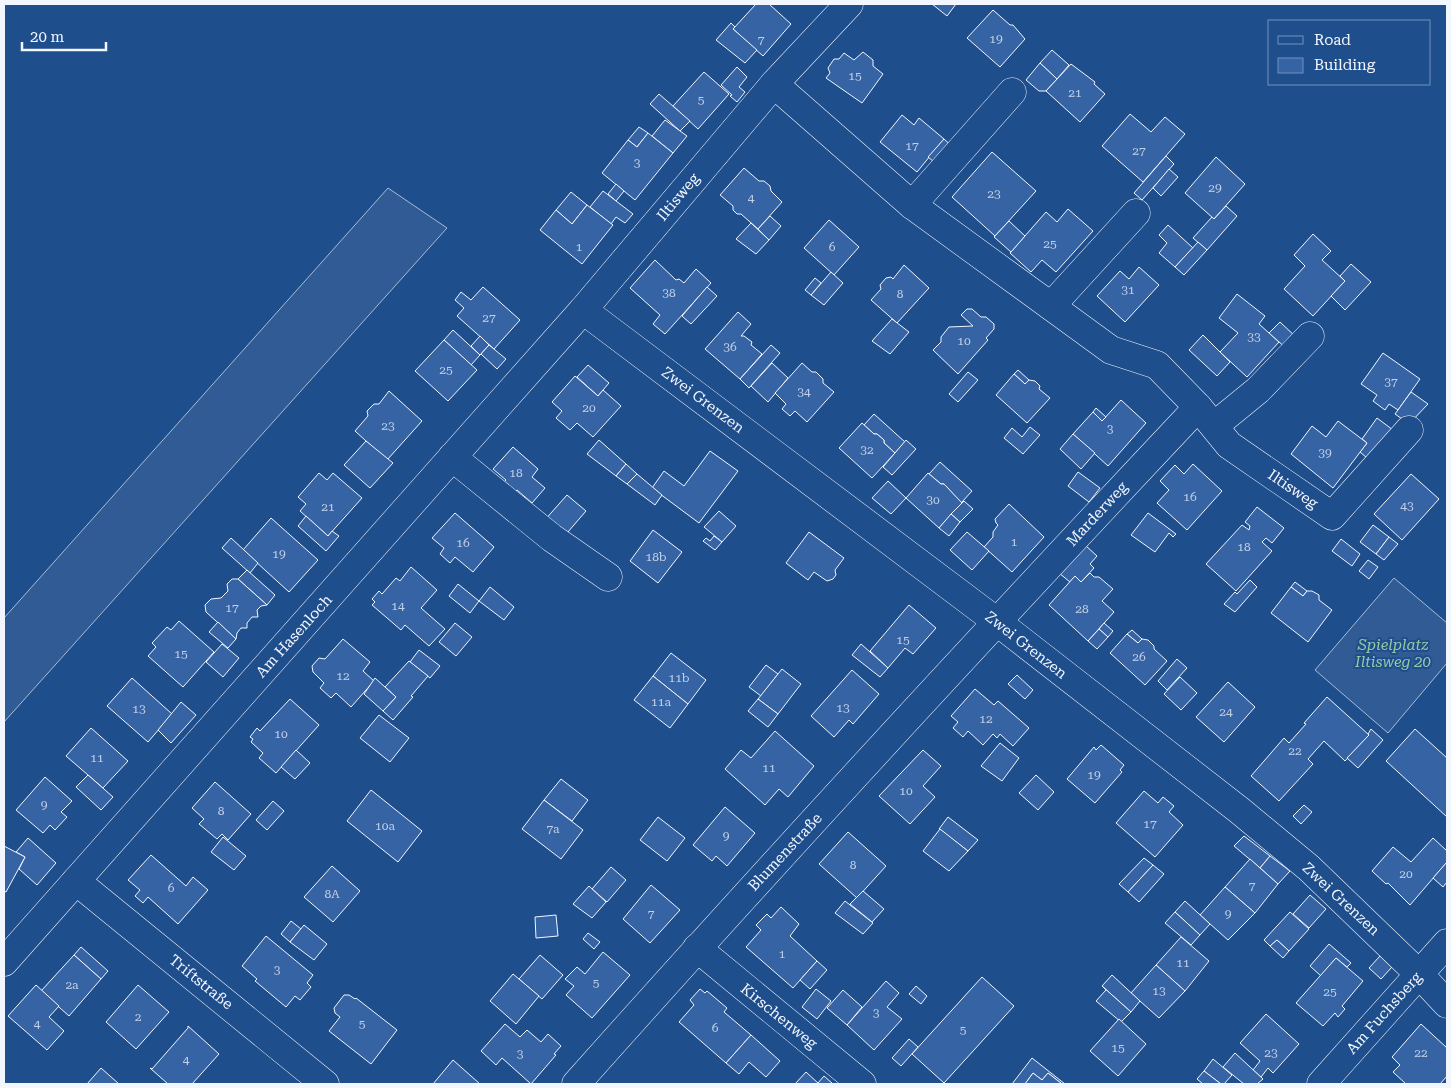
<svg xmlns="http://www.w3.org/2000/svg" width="1451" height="1088" font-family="'Roboto Serif',serif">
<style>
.built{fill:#305b95;stroke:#a8bbd7}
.building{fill:#3563a3;stroke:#f2f6ff}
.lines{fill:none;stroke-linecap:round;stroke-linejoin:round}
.minor-casing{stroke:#f2f6ff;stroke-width:29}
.minor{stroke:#1f4e8c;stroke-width:28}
.labels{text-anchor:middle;stroke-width:4;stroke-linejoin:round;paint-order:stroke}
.number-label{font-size:12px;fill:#c3d1e8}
.street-label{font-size:15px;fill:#f2f6ff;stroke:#1f4e8c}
.park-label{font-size:15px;font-style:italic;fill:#97c8a6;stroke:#1f4e8c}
</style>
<rect width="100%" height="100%" fill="#1f4e8c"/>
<g class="built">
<polygon points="388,188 447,228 4,722 4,618"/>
<polygon points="1394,578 1447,623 1447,663 1388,733 1315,670"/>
</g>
<g class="building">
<polygon points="756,4 769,4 791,24 763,56 733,29"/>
<polygon points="932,4 956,4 947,16"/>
<polygon points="993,10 1010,25 1013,25 1025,39 1000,67 967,38"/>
<polygon points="731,23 735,27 733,29 757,50 745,63 716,40"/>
<polygon points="1052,50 1069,65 1057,79 1040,63"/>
<polygon points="863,52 873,60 873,66 883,74 862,103 826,78 830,73 828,68 834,59 839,59 844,53 854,60"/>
<polygon points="1040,63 1057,79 1046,91 1039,91 1026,80"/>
<polygon points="1071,64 1095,82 1094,84 1105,94 1080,122 1046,91"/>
<polygon points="737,67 747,77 739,87 745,92 737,102 730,96 732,95 721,85"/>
<polygon points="704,72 729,94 698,129 673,106"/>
<polygon points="659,94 690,121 680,131 650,104"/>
<polygon points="1130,114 1151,132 1165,117 1185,134 1143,182 1102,146"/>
<polygon points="902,115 914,125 919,118 944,139 917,172 880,142"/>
<polygon points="665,120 687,136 673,153 652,136"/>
<polygon points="639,127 648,133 637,147 628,140"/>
<polygon points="648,133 673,153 635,200 602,173 628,140 637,147"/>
<polygon points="944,139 954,148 939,166 928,157"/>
<polygon points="992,152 1036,191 995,236 952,197"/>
<polygon points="1166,156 1174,164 1142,200 1134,193"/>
<polygon points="1216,157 1245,184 1214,219 1185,193"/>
<polygon points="744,168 759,181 764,181 770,186 771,191 782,202 758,229 741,214 737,214 733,210 733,206 720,195"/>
<polygon points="1169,169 1178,177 1161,196 1153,188"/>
<polygon points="616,184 624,191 616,201 608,194"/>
<polygon points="603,191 633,214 625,223 616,217 611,224 590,207"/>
<polygon points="571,192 587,205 572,224 556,210"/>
<polygon points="587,205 613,225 582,264 540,230 556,210 572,224"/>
<polygon points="1226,206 1237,216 1207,250 1193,238 1212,217 1214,219"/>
<polygon points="1068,209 1093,231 1056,272 1042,260 1031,272 1010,253 1046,212 1057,222"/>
<polygon points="770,216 781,226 769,240 758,229"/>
<polygon points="829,220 859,247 834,275 804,248"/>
<polygon points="1009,221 1025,236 1011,252 994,237"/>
<polygon points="751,223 769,240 756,254 736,239"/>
<polygon points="1168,225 1193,248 1175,267 1159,253 1167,243 1159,235"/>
<polygon points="1313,234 1331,251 1322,260 1345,281 1313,316 1284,289 1305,266 1294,255"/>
<polygon points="1198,242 1207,250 1184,275 1175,267"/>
<polygon points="655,260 676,280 679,279 684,283 696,269 711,283 665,334 653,324 660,315 630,288"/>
<polygon points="1351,264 1371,282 1345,310 1331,296 1345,281 1340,276"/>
<polygon points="904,265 929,288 897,323 871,300 881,289 880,285 886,278 891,277 893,279"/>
<polygon points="1139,267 1159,285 1125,322 1097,296 1120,271 1129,279"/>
<polygon points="831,272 843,283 824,305 811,295"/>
<polygon points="815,278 821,283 811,295 805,290"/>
<polygon points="483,287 520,320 494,349 457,316 464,308 455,300 461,292 471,300"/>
<polygon points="707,287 717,296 691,324 682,316"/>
<polygon points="1237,294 1265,316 1259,324 1279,342 1247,377 1220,352 1238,333 1219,318"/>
<polygon points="967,309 972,309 981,317 986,317 994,324 994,329 986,338 988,340 958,374 933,350 941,342 941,337 949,327 973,326 961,315"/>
<polygon points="738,312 751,324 741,336 744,336 752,342 751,345 762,354 740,379 705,349"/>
<polygon points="892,319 909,332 890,354 872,341"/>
<polygon points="1280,322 1297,338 1287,349 1269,333"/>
<polygon points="453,330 480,355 471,365 444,340"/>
<polygon points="1203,335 1230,362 1217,376 1189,350"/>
<polygon points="480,336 489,345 480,355 471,346"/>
<polygon points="444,340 477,370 448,401 415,371"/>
<polygon points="489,345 506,359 497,369 481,354"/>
<polygon points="771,345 780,353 749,388 740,379"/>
<polygon points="1383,353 1420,379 1398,410 1389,404 1385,410 1373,401 1377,395 1361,384"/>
<polygon points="772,363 788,378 768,402 751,386"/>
<polygon points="802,363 812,372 816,372 823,379 823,383 834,392 807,422 795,411 790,416 782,409 786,404 775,393"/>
<polygon points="588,365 609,383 598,396 577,377"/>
<polygon points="1018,370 1029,380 1025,384 1014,374"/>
<polygon points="968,372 978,380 958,402 949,394"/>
<polygon points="1014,374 1025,384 1029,380 1035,381 1040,386 1039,389 1050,398 1027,423 996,395"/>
<polygon points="575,376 598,396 603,390 621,406 593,437 577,423 570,430 556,418 562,411 552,402"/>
<polygon points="389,391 422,421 387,460 355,431 368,416 367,411 374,404 379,404"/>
<polygon points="1411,392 1428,404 1409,424 1395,414"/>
<polygon points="1121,400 1146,423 1108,466 1073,434 1093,412 1102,421"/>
<polygon points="1096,408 1106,417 1102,421 1093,412"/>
<polygon points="874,414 905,442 895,453 884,443 884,440 877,434 874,434 864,425"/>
<polygon points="1377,418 1393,430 1374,464 1360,452 1367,443 1362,439"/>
<polygon points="1338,421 1367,443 1333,488 1291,454 1312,426 1326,437"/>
<polygon points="862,423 874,434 877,434 884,440 884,443 895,453 872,478 839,448"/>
<polygon points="1030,427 1040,435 1023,454 1004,438 1012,428 1022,437"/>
<polygon points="1073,434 1095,453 1081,469 1060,449"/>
<polygon points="599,440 626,464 616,476 587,454"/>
<polygon points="906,440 916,449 892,475 883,467"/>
<polygon points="366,441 393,463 370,488 344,465"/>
<polygon points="513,447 538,469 532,477 545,488 532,503 517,490 513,495 501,485 506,480 493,469"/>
<polygon points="710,451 738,471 699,523 652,488 664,471 684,486"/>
<polygon points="940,462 972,491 961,503 944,484 941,484 929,474"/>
<polygon points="626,464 637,474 627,484 616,476"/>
<polygon points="1193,464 1222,491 1187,530 1157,503 1169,490 1160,481 1175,465 1184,474"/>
<polygon points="1078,472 1100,488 1089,502 1068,486"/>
<polygon points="319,473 327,480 333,473 362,498 328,536 300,511 306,504 298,497"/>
<polygon points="928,473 941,484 944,484 962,503 939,528 906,498"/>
<polygon points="637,474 662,495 655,505 627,484"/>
<polygon points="1411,474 1439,499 1402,540 1374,514"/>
<polygon points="888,481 906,498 891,514 872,498"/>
<polygon points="567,495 586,511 561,540 543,522"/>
<polygon points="964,501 973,509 960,522 951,514"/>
<polygon points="1009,504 1044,537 1012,572 984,547 993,537 993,532 998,525 996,523 995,519"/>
<polygon points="1257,507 1284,528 1272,543 1266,538 1262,542 1272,551 1236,591 1206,564 1242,525 1249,530 1250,526 1245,522"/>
<polygon points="719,511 736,526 722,542 704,527"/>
<polygon points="455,513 494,547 473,572 455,557 450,563 440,554 444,548 432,538"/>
<polygon points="1148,513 1176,534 1173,537 1169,533 1155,552 1131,535"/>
<polygon points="951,514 960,522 949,536 939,528"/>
<polygon points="306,516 328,536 332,531 339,536 326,551 298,526"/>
<polygon points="271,518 318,560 289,592 243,550"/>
<polygon points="1373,525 1389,537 1376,554 1360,542"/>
<polygon points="653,530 682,552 658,583 630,561"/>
<polygon points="809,532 844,558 835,570 836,575 833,579 827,581 814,572 808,580 786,563"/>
<polygon points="967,532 989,551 972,570 950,550"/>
<polygon points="714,536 722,542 715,550 703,541 706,538 710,541"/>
<polygon points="1389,537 1398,544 1384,560 1376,554"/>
<polygon points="231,538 258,563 250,573 222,548"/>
<polygon points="1341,539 1360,554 1352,566 1332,551"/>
<polygon points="1085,545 1097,556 1090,564 1094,568 1081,582 1075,576 1070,582 1059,573"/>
<polygon points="1368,560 1378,567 1369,579 1359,571"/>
<polygon points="411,567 437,590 421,608 445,629 429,646 405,625 401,630 372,605 375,602 372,599 379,591 382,594 396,578 400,581"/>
<polygon points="247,570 275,595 267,605 238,579"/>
<polygon points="1090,573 1094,577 1099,577 1113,589 1102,601 1114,612 1088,641 1049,605 1075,576 1081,582"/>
<polygon points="232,579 238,579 267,605 261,606 257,610 258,617 252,617 247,623 247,628 241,628 237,633 236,639 206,612 205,605 211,599 221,598 228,591 227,584"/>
<polygon points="1250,580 1257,587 1235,612 1224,604 1235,592 1237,594"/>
<polygon points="1295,582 1307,591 1303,596 1291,587"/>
<polygon points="458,584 479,601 470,613 449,596"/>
<polygon points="490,587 514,607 504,620 479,601"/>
<polygon points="1291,587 1303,596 1307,591 1312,591 1319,595 1319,600 1332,610 1308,642 1271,613"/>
<polygon points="909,605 936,628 913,654 905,648 888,668 870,651"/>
<polygon points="179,621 214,652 183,687 148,656 156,647 152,643 167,627 171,630"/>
<polygon points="218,622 236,639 228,648 209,632"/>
<polygon points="455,623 472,637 456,656 439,642"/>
<polygon points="1104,623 1113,631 1108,637 1099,629"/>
<polygon points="1099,629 1108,637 1097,649 1088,641"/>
<polygon points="1132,630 1142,639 1138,643 1127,634"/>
<polygon points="1127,634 1138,643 1142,639 1148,640 1154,646 1154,649 1167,661 1145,685 1110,653"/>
<polygon points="343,639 370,662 363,671 374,681 351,707 336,693 331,698 320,688 324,683 313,672 312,666 319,658 325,659"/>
<polygon points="222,644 239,658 223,677 206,662"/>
<polygon points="861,644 888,668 880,677 852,655"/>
<polygon points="419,650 440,666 430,678 410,662"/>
<polygon points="671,653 706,680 688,704 653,676"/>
<polygon points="1177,659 1187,668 1167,690 1158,681"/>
<polygon points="409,661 428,676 411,696 413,697 393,720 383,711 396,697 385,687"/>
<polygon points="766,665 778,674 761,696 749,687"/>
<polygon points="782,669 801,684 778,714 758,699"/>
<polygon points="852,670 879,694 853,724 849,720 834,737 811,716"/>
<polygon points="1017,675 1033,690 1025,699 1008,684"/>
<polygon points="653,676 688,704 670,728 634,700"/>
<polygon points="1180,677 1197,693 1181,710 1164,694"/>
<polygon points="132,678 172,714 148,742 107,706"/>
<polygon points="375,678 396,697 383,711 364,694"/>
<polygon points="1228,682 1255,707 1224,742 1196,717"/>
<polygon points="975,689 994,705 998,701 1029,728 1013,746 1000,734 997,738 993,734 983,745 968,731 963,737 953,728 958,722 951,716"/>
<polygon points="1327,697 1369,735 1345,761 1324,741 1308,759 1313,764 1279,801 1251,776 1284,738 1289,743 1306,724 1304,723"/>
<polygon points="290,699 319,725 276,773 259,758 263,753 251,742 253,739 250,737 257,728 260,731"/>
<polygon points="758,699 778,714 768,727 748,711"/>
<polygon points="181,702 196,715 171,743 158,730"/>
<polygon points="379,715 409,738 390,762 360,738"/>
<polygon points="91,728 128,761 103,788 66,756"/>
<polygon points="1371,729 1383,740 1358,768 1347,758 1369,735 1368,734"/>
<polygon points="1415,729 1447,758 1447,817 1386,761"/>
<polygon points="775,731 814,766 788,797 779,789 765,805 725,769 741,750 751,758"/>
<polygon points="1000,743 1019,758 1002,781 981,766"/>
<polygon points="1101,745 1124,765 1120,770 1122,772 1095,803 1067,779 1094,747 1096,750"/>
<polygon points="296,750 310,763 295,779 281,767"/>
<polygon points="923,750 941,766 923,786 935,797 910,824 879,796"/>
<polygon points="88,775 113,797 101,810 76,787"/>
<polygon points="1036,775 1054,792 1038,810 1019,793"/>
<polygon points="45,777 72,801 61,812 67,817 55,830 50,825 43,833 16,810"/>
<polygon points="561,779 588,800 572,821 544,800"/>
<polygon points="215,782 251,814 228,840 222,834 217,839 199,824 204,819 192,808"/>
<polygon points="371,790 422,831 398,862 347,821"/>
<polygon points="1144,791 1158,803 1163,797 1174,806 1169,812 1183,825 1155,857 1116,823"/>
<polygon points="544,800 583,830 561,859 522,829"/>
<polygon points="273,801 284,811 267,830 256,820"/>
<polygon points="1304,805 1312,812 1301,824 1293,816"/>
<polygon points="725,807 755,833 727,866 716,856 712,861 693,845"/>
<polygon points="658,817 685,838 667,861 640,840"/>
<polygon points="948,817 978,840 968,851 939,829"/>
<polygon points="940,829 968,851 949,871 923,851"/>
<polygon points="848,832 886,866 857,898 819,864"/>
<polygon points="1244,836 1270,856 1260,868 1234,846"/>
<polygon points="223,837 246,856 234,870 211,852"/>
<polygon points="28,838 56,863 37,885 19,869 25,857 16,852"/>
<polygon points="1433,838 1447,851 1447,862 1410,905 1388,883 1386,884 1372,871 1393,847 1411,862"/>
<polygon points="4,846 25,857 6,892 4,891"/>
<polygon points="151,855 186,886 193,877 208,890 178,924 148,897 143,903 135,896 140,890 128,880"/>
<polygon points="1270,856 1290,871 1278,884 1260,868"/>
<polygon points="1144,858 1153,865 1128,892 1119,884"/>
<polygon points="1250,859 1278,884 1255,913 1225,887"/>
<polygon points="1447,862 1447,882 1443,887 1433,878"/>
<polygon points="1153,865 1164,874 1139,902 1128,892"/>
<polygon points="332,866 360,891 333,922 304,897"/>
<polygon points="611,867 626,880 607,902 592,889"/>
<polygon points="651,885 680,910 650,943 623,919"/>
<polygon points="589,886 606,902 592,918 573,904"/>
<polygon points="1225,887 1255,913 1228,940 1200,915"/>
<polygon points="863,891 884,909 872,922 850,904"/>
<polygon points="1310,895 1326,909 1309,928 1293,914"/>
<polygon points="845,901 873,923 863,934 835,913"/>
<polygon points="1185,901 1210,924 1200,935 1175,912"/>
<polygon points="781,907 799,924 790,936 817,961 793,988 746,947 761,930 756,925 767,914 771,918"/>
<polygon points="1175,912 1200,935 1191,945 1165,923"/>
<polygon points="1290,912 1309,929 1289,951 1277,940 1270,946 1264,940"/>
<polygon points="556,915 558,936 536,938 535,917"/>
<polygon points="291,921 301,929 290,942 281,934"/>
<polygon points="304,925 327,944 314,960 290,942"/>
<polygon points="588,933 600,942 594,949 583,939"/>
<polygon points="266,936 313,975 307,983 311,987 300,1000 295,996 286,1007 255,981 257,979 242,966"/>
<polygon points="1181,937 1209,961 1185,991 1156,965"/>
<polygon points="1277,940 1289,951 1283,958 1270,946"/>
<polygon points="1329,944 1351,963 1347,967 1336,958 1321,976 1310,966"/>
<polygon points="81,947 108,971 101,979 74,955"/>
<polygon points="603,952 630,975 592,1018 566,995 574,986 565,979 577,967 585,974"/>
<polygon points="74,955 101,979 69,1016 41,991"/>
<polygon points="540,955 563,975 542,999 519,979"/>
<polygon points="1380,956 1392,967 1381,979 1369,968"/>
<polygon points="1336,958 1363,981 1342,1006 1345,1009 1338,1017 1335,1013 1323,1026 1296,1003"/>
<polygon points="817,961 827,970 810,989 800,980"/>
<polygon points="1156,965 1185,991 1159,1018 1131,993"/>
<polygon points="513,974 539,996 516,1024 490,1001"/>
<polygon points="1112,975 1140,1001 1131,1012 1102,986"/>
<polygon points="982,977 1014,1006 944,1083 912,1054"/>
<polygon points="886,981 899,993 887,1007 902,1019 874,1050 847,1025"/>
<polygon points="36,985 59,1006 49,1017 64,1031 47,1050 8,1016"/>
<polygon points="138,985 169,1012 136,1049 106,1022"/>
<polygon points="916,986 927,996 921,1004 909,994"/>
<polygon points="1102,986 1131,1012 1121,1022 1096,1001 1106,990"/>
<polygon points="700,989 705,993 707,991 727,1008 724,1012 751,1035 726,1063 679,1022 694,1005 690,1000"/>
<polygon points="816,989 831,1001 817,1019 802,1007"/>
<polygon points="843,990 862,1007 847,1025 827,1008"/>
<polygon points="344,995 349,995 355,999 356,998 397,1030 371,1064 329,1031 340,1017 335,1013 334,1008"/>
<polygon points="1266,1014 1299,1044 1273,1073 1268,1068 1261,1077 1253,1070 1260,1061 1240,1043"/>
<polygon points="1119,1019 1146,1044 1118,1076 1090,1051"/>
<polygon points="505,1024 520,1037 527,1030 541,1042 548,1034 561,1046 554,1054 556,1055 531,1084 502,1058 496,1065 481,1051"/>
<polygon points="1421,1024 1447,1048 1447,1076 1440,1084 1406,1084 1393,1072 1400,1065 1392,1057"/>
<polygon points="188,1026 219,1054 192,1084 168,1084 150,1068 152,1069 188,1028"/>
<polygon points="751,1035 780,1061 766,1077 749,1062 739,1074 726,1063"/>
<polygon points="909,1039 918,1047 901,1066 892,1058"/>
<polygon points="1235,1053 1263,1079 1257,1084 1244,1084 1223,1067"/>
<polygon points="1032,1058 1065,1084 1062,1084 1048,1073 1042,1080 1033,1073 1025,1084 1012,1084"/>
<polygon points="1213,1059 1232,1075 1224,1084 1221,1084 1204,1071"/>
<polygon points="453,1060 480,1084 433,1084"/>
<polygon points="101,1068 119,1084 87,1084"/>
<polygon points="1204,1071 1221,1084 1203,1084 1197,1079"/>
<polygon points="806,1072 818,1083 824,1076 833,1084 795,1084"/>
<polygon points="1033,1073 1042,1080 1048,1073 1062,1084 1025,1084"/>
</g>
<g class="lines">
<g class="minor-casing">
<g id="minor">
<polyline points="774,84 912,205 1111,350 1157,365 1198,407 1229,445 1332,516 1409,430"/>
<polyline points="912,205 1012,92"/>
<polyline points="1051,306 1136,213"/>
<polyline points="583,310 996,621 1239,810 1309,868 1419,974 1447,1004"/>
<polyline points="1214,426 1258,390 1310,336"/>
<polyline points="452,457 552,538 608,577"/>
<polyline points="76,881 325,1084"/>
<polyline points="697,948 862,1084"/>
<polyline points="4,962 583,310 774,84 849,4"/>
<path d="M576 1084C780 855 988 630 1198 407"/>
<polyline points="1321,1084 1447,943"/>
</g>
</g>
<use href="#minor" class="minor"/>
</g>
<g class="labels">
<g class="number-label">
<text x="996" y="43">19</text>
<text x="761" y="44">7</text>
<text x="855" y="80">15</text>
<text x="1075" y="97">21</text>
<text x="701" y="104">5</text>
<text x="912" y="150">17</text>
<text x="1139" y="155">27</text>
<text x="637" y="167">3</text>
<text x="1215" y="192">29</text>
<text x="994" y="198">23</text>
<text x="751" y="202">4</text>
<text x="1050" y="248">25</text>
<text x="579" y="251">1</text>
<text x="832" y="251">6</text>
<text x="1128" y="294">31</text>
<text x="669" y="297">38</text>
<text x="900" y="298">8</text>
<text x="489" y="322">27</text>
<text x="1254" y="341">33</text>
<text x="964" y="345">10</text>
<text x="730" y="351">36</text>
<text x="446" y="374">25</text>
<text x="1391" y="386">37</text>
<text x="804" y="396">34</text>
<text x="589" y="412">20</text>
<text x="388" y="430">23</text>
<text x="1110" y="433">3</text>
<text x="867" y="454">32</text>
<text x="1325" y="457">39</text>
<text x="516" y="477">18</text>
<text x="1190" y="501">16</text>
<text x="933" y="504">30</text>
<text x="1407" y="510">43</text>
<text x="328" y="511">21</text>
<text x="1014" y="546">1</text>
<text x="463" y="547">16</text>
<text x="1244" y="551">18</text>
<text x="279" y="558">19</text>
<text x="656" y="561">18b</text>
<text x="398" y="610">14</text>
<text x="232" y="612">17</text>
<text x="1082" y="613">28</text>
<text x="903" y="644">15</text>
<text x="181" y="658">15</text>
<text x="1139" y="661">26</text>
<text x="343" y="680">12</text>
<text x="679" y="682">11b</text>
<text x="661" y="706">11a</text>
<text x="843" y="712">13</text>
<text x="139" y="713">13</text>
<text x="1226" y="716">24</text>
<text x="986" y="723">12</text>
<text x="281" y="738">10</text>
<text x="1295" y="755">22</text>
<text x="97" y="762">11</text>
<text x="769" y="772">11</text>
<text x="1094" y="779">19</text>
<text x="906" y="795">10</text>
<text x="44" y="809">9</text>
<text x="221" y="815">8</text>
<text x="1150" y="828">17</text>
<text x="385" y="830">10a</text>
<text x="553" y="833">7a</text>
<text x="726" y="840">9</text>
<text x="853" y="869">8</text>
<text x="1406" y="878">20</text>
<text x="1252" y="890">7</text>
<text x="171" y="892">6</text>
<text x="332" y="898">8A</text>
<text x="651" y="918">7</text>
<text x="1228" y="918">9</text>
<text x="782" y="958">1</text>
<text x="1183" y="967">11</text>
<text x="277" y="974">3</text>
<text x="596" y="987">5</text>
<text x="72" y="989">2a</text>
<text x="1159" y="995">13</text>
<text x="1330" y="996">25</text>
<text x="876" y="1017">3</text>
<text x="138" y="1021">2</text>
<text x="37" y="1028">4</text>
<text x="362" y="1028">5</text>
<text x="715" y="1032">6</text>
<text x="963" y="1034">5</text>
<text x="1118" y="1052">15</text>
<text x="1271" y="1057">23</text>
<text x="1421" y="1057">22</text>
<text x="520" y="1058">3</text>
<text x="186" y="1064">4</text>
</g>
<g class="street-label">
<text transform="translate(678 197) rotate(-50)" y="5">Iltisweg</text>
<text transform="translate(703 400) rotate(37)" y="5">Zwei Grenzen</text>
<text transform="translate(1293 489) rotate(34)" y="5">Iltisweg</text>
<text transform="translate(1097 514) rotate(-47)" y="5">Marderweg</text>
<text transform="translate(294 636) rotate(-48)" y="5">Am Hasenloch</text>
<text transform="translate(1026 645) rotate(38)" y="5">Zwei Grenzen</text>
<text transform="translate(785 852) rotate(-47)" y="5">Blumenstraße</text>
<text transform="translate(1341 899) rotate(43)" y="5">Zwei Grenzen</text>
<text transform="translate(201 982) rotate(39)" y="5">Triftstraße</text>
<text transform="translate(1384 1013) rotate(-48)" y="5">Am Fuchsberg</text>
<text transform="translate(779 1016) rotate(39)" y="5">Kirschenweg</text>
</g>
<g class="park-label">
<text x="1393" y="650">Spielplatz<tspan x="1393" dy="17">Iltisweg 20</tspan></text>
</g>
</g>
<rect width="1451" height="1088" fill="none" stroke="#f2f6ff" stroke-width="10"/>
<rect x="1268" y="20" width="162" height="65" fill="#1f4e8c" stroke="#7391ba"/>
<rect x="1278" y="36" width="25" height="8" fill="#1f4e8c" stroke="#7391ba"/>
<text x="1314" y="45" font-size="15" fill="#f2f6ff">Road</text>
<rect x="1278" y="58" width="25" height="15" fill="#3563a3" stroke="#7391ba"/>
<text x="1314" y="70" font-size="15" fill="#f2f6ff">Building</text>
<path d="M22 42v8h84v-8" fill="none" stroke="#f2f6ff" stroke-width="2.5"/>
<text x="30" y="42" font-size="15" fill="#f2f6ff" stroke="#1f4e8c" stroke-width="4" paint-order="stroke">20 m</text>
</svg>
